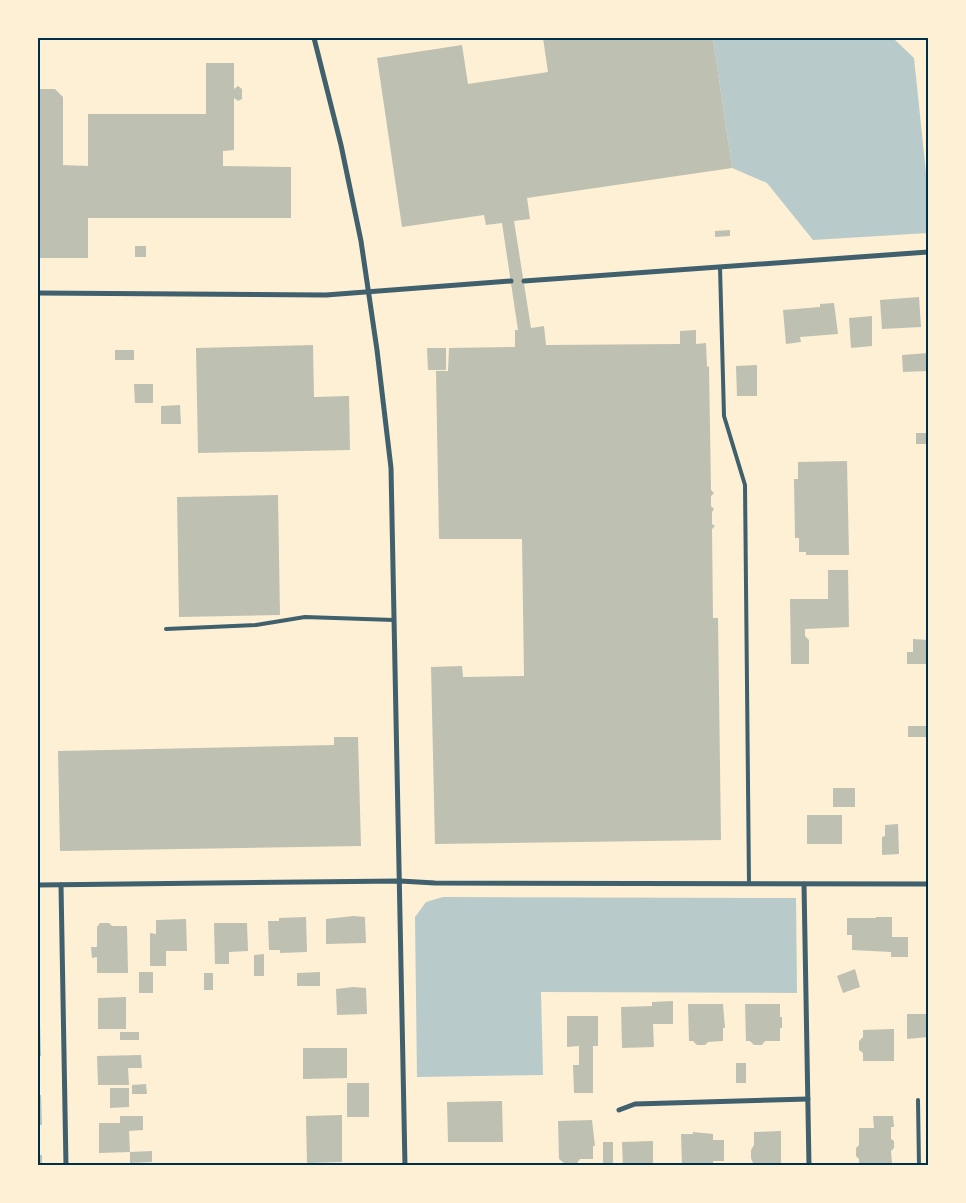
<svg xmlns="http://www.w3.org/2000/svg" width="966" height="1203" font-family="'Public Sans',sans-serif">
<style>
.green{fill:#b9caca}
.building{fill:#bec0b2}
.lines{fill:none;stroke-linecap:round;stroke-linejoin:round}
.service{stroke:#3f606c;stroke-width:4}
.minor{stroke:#3f606c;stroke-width:5}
.neatline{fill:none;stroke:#003049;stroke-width:2}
</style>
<rect width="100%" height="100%" fill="#fdf0d5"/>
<g class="green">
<polygon points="713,38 894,39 914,58 928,192 928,233 813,240 767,183 732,168"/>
<polygon points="443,897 796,898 797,993 541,992 543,1075 417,1077 415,917 426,902"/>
</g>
<g class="building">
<polygon points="543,38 713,38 732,168 527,198 530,219 514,221 531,328 544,326 546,345 680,344 680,331 696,330 696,344 706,343 707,367 709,366 711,490 714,493 711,496 711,506 714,509 712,512 712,524 715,526 712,529 713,618 718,618 721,840 435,844 431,667 462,666 463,677 524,676 522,539 439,539 436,371 448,371 449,348 515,347 515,330 518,330 502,223 486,225 484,215 402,227 377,58 462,45 468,84 548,72"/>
<polygon points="206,63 234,63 234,89 238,86 242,89 242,99 238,101 234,98 234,150 223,151 223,166 291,167 291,218 88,218 88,258 38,258 38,89 55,89 63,97 63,165 88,166 88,114 206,114"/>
<polygon points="730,230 730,236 715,237 715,231"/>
<rect x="135" y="246" width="11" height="11"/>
<polygon points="919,297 921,327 882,329 880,300"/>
<polygon points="834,303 838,334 800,337 801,342 786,344 783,310 820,307 820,304"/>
<polygon points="872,316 872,346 851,348 849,318"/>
<polygon points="313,345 314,397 349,396 350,450 198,453 196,348"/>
<polygon points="427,348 446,348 446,370 428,370"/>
<rect x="115" y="350" width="19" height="10"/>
<polygon points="928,353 928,371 903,372 902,355"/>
<polygon points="757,365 757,396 737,396 736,366"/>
<polygon points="134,384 153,384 153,403 135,403"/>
<polygon points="180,405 181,424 161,424 161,406"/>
<rect x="916" y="433" width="12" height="11"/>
<polygon points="847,461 849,555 806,555 806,552 799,552 799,538 795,538 794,479 798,479 798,462"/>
<polygon points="278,495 280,615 179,617 177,497"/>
<polygon points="828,570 848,570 849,627 805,629 805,636 809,640 809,664 791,664 790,599 828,599"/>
<polygon points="913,639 928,640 928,664 907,664 907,652 913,652"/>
<rect x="908" y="726" width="20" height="11"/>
<polygon points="334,737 358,737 361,846 60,851 58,751 334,745"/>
<rect x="833" y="788" width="22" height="19"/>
<rect x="807" y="815" width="35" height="29"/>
<polygon points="898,824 899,854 882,855 882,837 885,836 885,825"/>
<polygon points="353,916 365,917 366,943 326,944 326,919"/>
<polygon points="306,917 307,952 280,953 280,950 269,950 268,921 279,921 279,918"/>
<polygon points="876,917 892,917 892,937 908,937 908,957 891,957 891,952 852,950 852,935 847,935 847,918 876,918"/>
<polygon points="186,919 187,951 166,951 166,966 150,966 150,933 156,934 156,920"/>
<polygon points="100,923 109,923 112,926 127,926 128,973 97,973 97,957 92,958 91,947 97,947 97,927"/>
<polygon points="214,923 247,923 248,951 229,952 229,964 215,964"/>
<polygon points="264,954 264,976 254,976 254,955"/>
<polygon points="855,969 860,987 843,993 837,976"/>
<rect x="139" y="972" width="14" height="21"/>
<polygon points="320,972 320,986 297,986 297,973"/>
<rect x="204" y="973" width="9" height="17"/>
<polygon points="353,987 366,988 367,1014 337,1015 336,989"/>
<polygon points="126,997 126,1029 98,1029 98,998"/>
<polygon points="673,1001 673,1024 653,1024 654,1047 622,1048 621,1007 652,1006 652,1002"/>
<polygon points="688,1004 723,1004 725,1028 723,1028 723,1041 708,1042 705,1045 697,1045 693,1041 689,1041"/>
<polygon points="745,1004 780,1004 780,1017 782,1017 782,1028 780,1028 780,1041 765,1041 762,1045 754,1045 750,1041 746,1041"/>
<polygon points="907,1014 928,1014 928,1037 907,1039"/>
<polygon points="567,1016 598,1016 598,1046 593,1046 593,1093 574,1093 573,1065 579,1065 579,1046 567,1047"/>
<polygon points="38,1023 40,1023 41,1056 38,1056"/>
<polygon points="894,1029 894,1061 863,1061 863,1053 859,1050 859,1041 863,1037 863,1030"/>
<rect x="120" y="1032" width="19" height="8"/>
<polygon points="303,1048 347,1048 347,1078 303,1079"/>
<polygon points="141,1055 142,1068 128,1068 129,1085 98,1085 97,1056"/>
<rect x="736" y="1063" width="10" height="20"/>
<rect x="347" y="1083" width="22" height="34"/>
<polygon points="146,1084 147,1094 132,1094 132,1085"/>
<polygon points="110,1088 129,1088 129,1107 110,1108"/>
<polygon points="38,1095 41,1095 42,1125 38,1125"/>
<polygon points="502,1101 503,1142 448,1142 447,1102"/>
<polygon points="342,1115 342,1162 307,1163 306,1116"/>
<polygon points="120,1116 143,1116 143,1130 129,1131 130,1152 99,1153 99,1123 120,1123"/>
<polygon points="873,1116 893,1116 894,1127 891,1127 891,1139 894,1141 894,1148 891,1151 892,1163 859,1163 859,1159 856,1156 856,1148 859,1145 859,1128 874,1128"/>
<polygon points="592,1120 595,1146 593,1146 593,1159 580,1159 577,1163 564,1163 559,1159 558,1121"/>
<polygon points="781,1131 781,1166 754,1166 751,1158 751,1150 754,1145 754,1132"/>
<polygon points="693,1132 713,1134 713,1140 724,1140 724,1161 713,1161 713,1165 682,1166 681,1134 693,1134"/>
<polygon points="653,1141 653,1166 623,1166 622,1142"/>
<rect x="603" y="1142" width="10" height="24"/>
<polygon points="152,1151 152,1162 130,1163 130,1152"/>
<rect x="38" y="1155" width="4" height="11"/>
<polygon points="502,1163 502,1166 449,1166 449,1164"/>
</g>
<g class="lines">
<g class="service">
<polyline points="720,267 724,416 745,485 749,884"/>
<polyline points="166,629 256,625 305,617 394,620"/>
<polyline points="918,1100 919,1166"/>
</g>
<g class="minor">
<polyline points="314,38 341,145 361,241 377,350 391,468 405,1166"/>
<polyline points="524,281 928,252"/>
<polyline points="38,293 326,295 511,281"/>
<polyline points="804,884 809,1166"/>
<polyline points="38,885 400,881 435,883 928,884"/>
<polyline points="61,885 66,1166"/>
<polyline points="619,1110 635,1104 808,1099"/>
</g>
</g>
<rect width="966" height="1203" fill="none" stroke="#fdf0d5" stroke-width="78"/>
<rect x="39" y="39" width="888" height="1125" class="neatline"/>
</svg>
